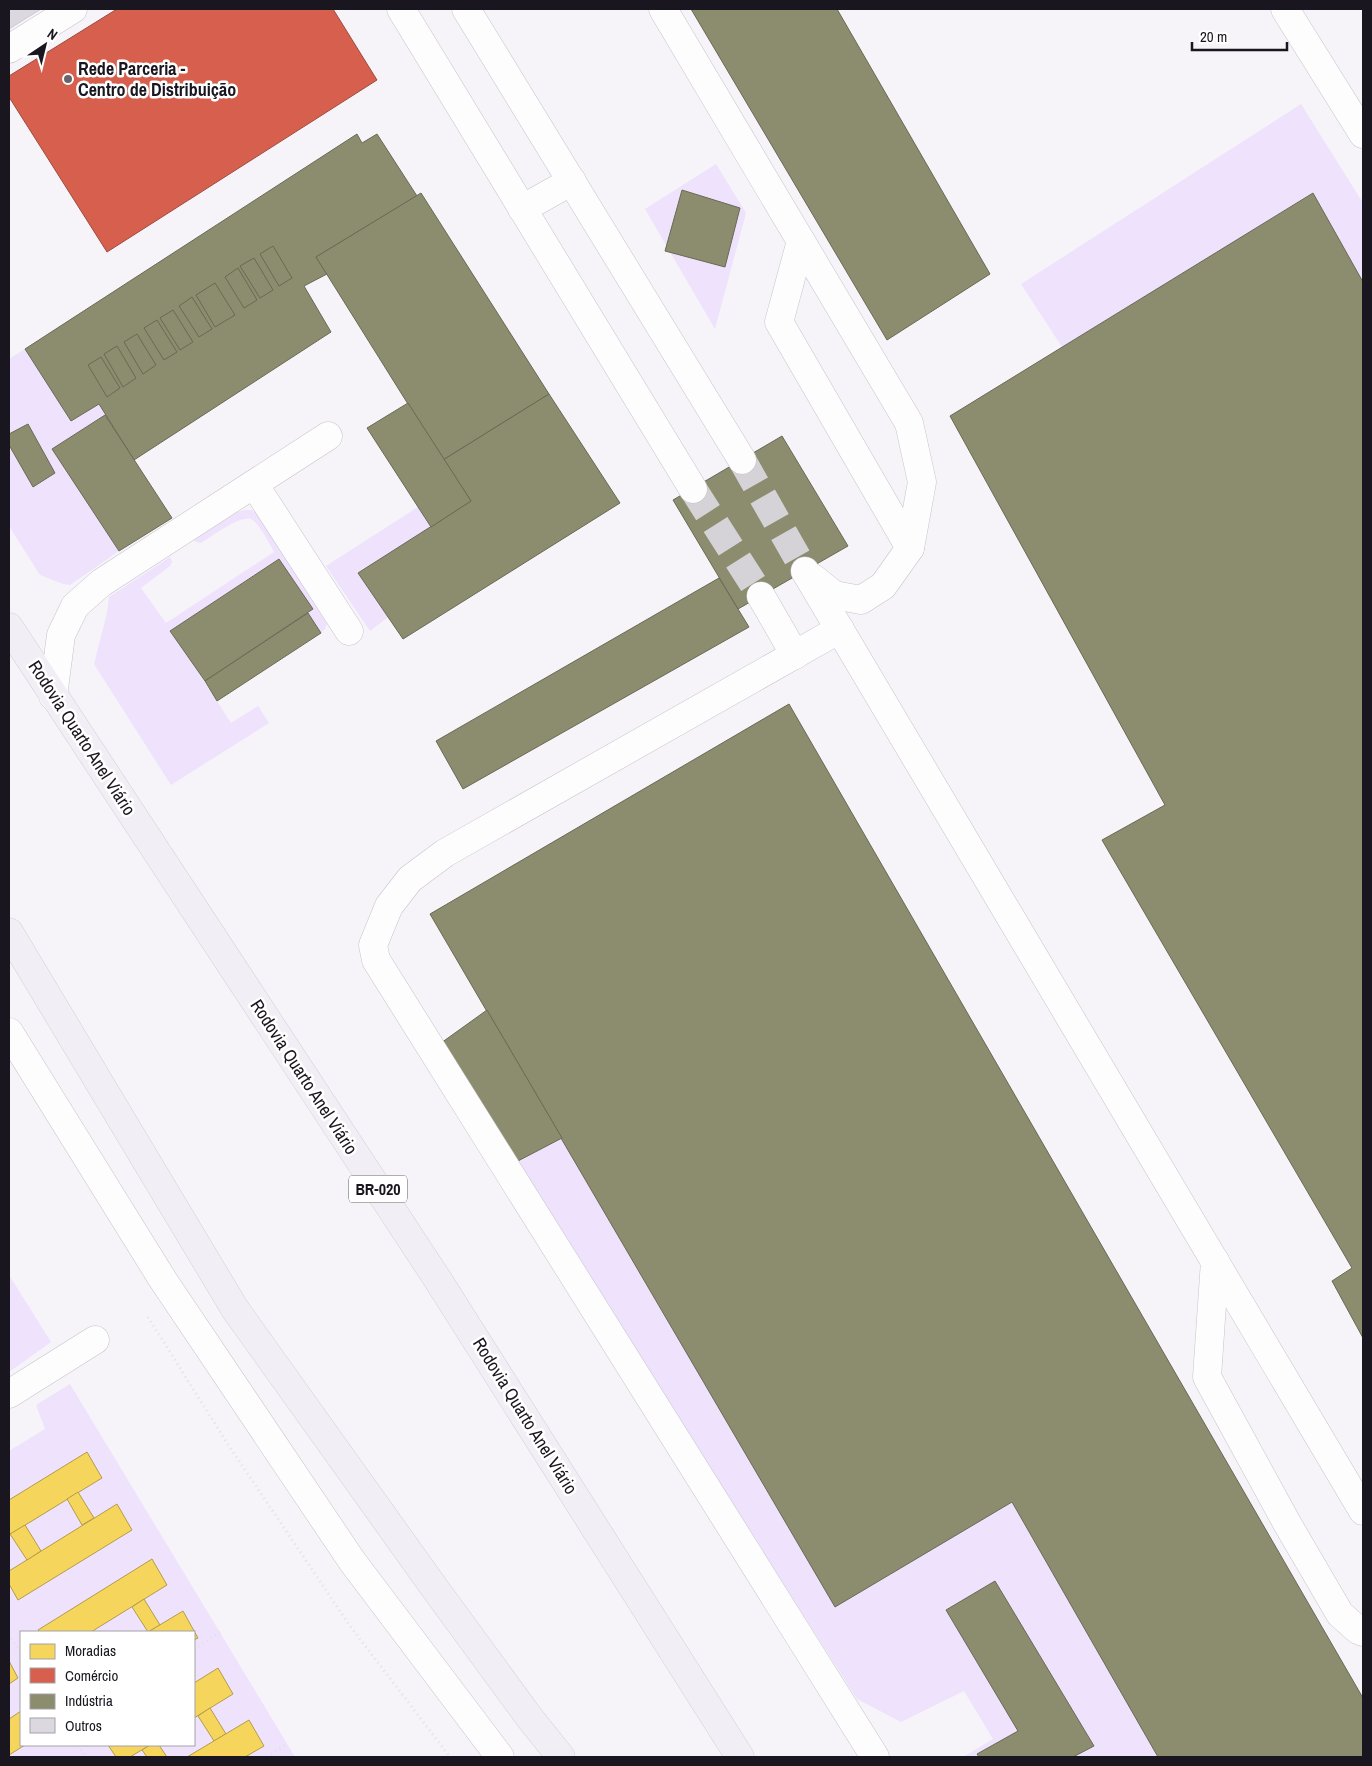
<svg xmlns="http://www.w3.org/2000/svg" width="1372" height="1766" font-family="'Archivo Narrow',sans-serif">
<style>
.green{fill:#eee2fc;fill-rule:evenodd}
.homes{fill:#f6d55c;stroke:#b49c4a}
.shops{fill:#d6604d;stroke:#9e4a3f}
.industry{fill:#8c8c6e;stroke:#6a6956}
.building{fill:#dcd8e0;stroke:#ccc9d0}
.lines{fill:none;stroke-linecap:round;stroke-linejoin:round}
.minor-tunnel{stroke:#d5d3d8;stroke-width:28;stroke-dasharray:28 14;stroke-linecap:butt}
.minor-casing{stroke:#c6c3ca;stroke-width:29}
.highway-casing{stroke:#d2d1d4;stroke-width:29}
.path{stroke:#e1e0e2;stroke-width:3;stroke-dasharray:1 4;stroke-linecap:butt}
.minor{stroke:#fefdfe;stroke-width:28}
.highway{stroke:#f2eef5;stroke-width:28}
.poi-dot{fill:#67646b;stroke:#fff;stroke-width:2}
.labels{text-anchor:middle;stroke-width:5;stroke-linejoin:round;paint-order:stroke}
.shield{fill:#fff;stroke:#5f5c62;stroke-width:1}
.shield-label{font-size:16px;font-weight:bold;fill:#1a161f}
.poi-label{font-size:18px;font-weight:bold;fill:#1a161f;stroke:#fff;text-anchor:start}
.street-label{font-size:18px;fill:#1a161f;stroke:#fff}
</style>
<rect width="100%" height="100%" fill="#f6f4f9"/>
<g class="green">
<polygon points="1301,104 1363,203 1363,282 1312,193 1062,347 1021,284"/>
<polygon points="716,164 746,213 715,329 645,209"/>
<polygon points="25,349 71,421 99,404 105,415 52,449 119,551 70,585 63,584 40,575 9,526 9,359"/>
<polygon points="418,507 431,527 358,573 388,617 370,631 326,566"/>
<path d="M245 510H252L258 514 327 624 325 629 321 633 308 613 313 609 278 559 171 630 231 723 258 706 269 723 171 785 94 664 107 613 109 597 170 557 172 562 170 566 141 588 166 623 274 552C270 544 259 523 251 519 240 515 211 537 201 543L196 542 193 539 237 512Z"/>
<polygon points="562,1138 1012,1502 1158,1757 963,1757 993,1739 964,1691 901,1722 857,1699 516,1162"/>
<polygon points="9,1275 51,1342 9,1372"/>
<path d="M70 1384 295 1757H9V1451L45 1429 36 1405ZM21 1632H194V1745H21Z"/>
</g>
<g class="homes">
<polygon points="87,1452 102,1478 9,1535 9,1500"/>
<polygon points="78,1492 94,1518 82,1525 67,1499"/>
<polygon points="117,1504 132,1530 18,1600 9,1584 9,1571"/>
<polygon points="25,1525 41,1551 27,1560 10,1534"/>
<polygon points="152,1559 167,1585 91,1632 40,1632 38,1630"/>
<polygon points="144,1599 160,1625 148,1632 132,1607"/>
<polygon points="183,1611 198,1638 194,1640 194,1632 148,1632"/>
<polygon points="9,1661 18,1678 9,1684"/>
<polygon points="218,1668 233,1694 194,1718 194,1683"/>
<polygon points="210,1708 226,1734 214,1741 198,1716"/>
<polygon points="21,1711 21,1745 25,1745 9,1755 9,1719"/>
<polygon points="249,1720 264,1746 245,1757 187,1757"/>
<polygon points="108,1745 150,1745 130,1757 116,1757"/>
<polygon points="150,1745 159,1745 167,1757 147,1757 142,1750"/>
</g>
<polygon class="shops" points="117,9 333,9 377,80 107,252 9,97 9,76"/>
<g class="industry">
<polygon points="691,9 837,9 990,274 887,340"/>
<polygon points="357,134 362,143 377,134 417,196 316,257 327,274 304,286 331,332 134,460 99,404 71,421 25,349"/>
<polygon points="682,190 740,208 725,267 665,251"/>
<polygon points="421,193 549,394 443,460 316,257"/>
<polygon points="1313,193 1363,282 1363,1338 1332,1281 1352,1268 1102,840 1165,805 950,416"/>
<polygon points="273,246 292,278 279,286 260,254"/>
<polygon points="254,258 273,290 260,298 240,266"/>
<polygon points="238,268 257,300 244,308 225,277"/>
<polygon points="215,283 235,315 215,327 196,295"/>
<polygon points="192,297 212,329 199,337 179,306"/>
<polygon points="173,310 193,342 180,350 160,318"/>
<polygon points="157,320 177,352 164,360 144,328"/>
<polygon points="137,334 156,365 143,374 124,342"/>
<polygon points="117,346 136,378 123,387 104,354"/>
<polygon points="101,357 120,388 107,397 88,365"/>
<polygon points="549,394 620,503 403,639 358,573 471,501 443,460"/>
<polygon points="408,403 471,501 431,527 367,428"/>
<polygon points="105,415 172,518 119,551 52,449"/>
<polygon points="28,424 55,473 33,487 9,445 9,434"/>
<polygon points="782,436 848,546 738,609 673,500"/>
<polygon points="279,559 313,609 205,681 170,631"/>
<polygon points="719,578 749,627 463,789 436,741"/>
<polygon points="308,613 321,633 217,701 205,681"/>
<polygon points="789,704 1363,1698 1363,1757 1158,1757 1012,1502 835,1607 430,914"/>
<polygon points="487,1010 562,1138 516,1162 441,1043"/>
<polygon points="995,1581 1094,1746 1073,1757 979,1757 977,1754 1018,1731 946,1610"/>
</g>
<polygon class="building" points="9,9 41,9 9,29"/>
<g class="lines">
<g class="minor-tunnel">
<polyline points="742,460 805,571"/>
<polyline points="693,489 761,596"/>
</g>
<g class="minor-casing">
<g id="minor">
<polyline points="401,9 693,489"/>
<polyline points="466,9 742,460"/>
<polyline points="663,9 909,423 922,482 910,548 883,586 861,600 834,595 813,578"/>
<polyline points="1285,9 1363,134"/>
<polyline points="9,49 73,9"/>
<polyline points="522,209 572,181"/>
<polyline points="801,241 779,322 910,548"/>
<polyline points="254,484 349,631"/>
<polyline points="805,571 1363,1511"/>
<polyline points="761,596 795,655"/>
<polyline points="840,629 445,853 410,879 389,906 373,945 376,960 875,1757"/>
<polyline points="53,696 61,635 75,606 101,583 328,436"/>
<polyline points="9,1032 163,1280 352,1561 500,1757"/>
<polyline points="1215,1261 1207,1377 1288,1525 1340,1614 1358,1630 1363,1632"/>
<polyline points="9,1394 95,1340"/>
</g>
</g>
<g class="highway-casing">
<g id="highway">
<polyline points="9,627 438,1280 740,1757"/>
<polyline points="9,932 235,1309 436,1590 529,1717 561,1757"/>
</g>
</g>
<g class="path">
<polyline points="148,1317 227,1443 350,1626 450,1757"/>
<polyline points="9,1634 21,1654"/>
<polyline points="194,1649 220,1632"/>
<polyline points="78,1745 86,1757"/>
<polyline points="267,1757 287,1744"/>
</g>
<use href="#minor" class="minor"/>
<use href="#highway" class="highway"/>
</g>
<circle class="poi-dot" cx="68" cy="79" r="5"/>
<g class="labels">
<rect class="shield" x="349" y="1175.5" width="58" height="27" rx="4"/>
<g class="shield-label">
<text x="378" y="1195">BR-020</text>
</g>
<g class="poi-label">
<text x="78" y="75">Rede Parceria -<tspan x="78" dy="21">Centro de Distribuição</tspan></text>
</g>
<g class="street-label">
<text transform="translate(82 738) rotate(57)" y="6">Rodovia Quarto Anel Viário</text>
<text transform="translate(304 1077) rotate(57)" y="6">Rodovia Quarto Anel Viário</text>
<text transform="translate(525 1416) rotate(58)" y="6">Rodovia Quarto Anel Viário</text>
</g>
</g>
<rect width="1372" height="1766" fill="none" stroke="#1a161f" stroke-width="20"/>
<rect x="20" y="1631" width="175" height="115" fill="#ffffff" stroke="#a3a2a5"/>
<rect x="30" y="1644" width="25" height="15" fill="#f6d55c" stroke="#a3a2a5"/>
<text x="65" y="1656" font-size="15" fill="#1a161f">Moradias</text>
<rect x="30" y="1668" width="25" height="15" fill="#d6604d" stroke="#a3a2a5"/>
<text x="65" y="1681" font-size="15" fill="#1a161f">Comércio</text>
<rect x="30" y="1694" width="25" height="15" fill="#8c8c6e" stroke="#a3a2a5"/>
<text x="65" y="1706" font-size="15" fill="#1a161f">Indústria</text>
<rect x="30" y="1718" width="25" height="15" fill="#dcd8e0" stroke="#a3a2a5"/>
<text x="65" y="1731" font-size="15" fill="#1a161f">Outros</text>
<g transform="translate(45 45) rotate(35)" stroke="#ffffff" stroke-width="4" paint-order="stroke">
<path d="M0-4L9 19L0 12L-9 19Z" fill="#1a161f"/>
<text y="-8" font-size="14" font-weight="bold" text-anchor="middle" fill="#1a161f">N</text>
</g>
<path d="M1192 42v8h95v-8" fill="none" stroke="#1a161f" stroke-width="2.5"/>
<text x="1200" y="42" font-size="15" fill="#1a161f" stroke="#ffffff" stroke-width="4" paint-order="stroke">20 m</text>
</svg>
